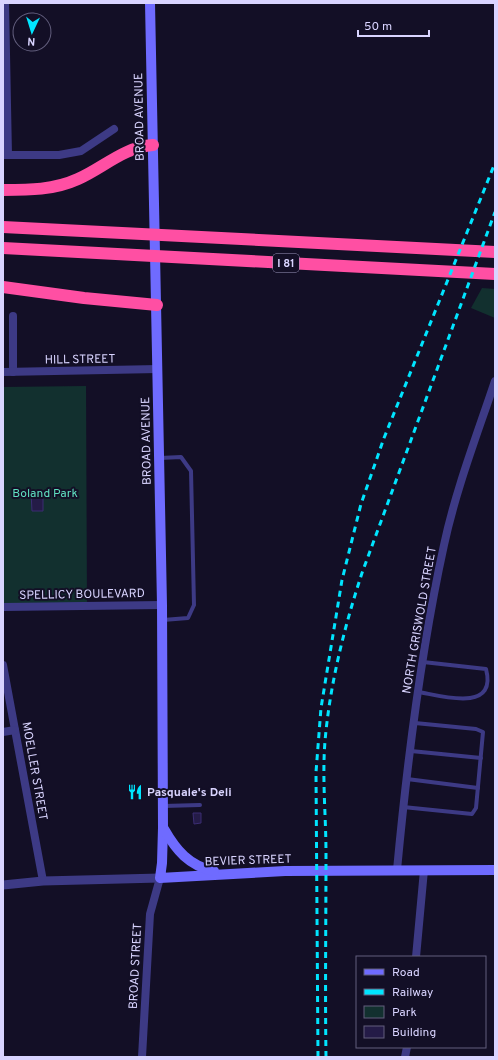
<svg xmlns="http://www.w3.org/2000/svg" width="498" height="1060" font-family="Overpass,sans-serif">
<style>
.green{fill:#12302f}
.building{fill:#241b47;stroke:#3b2d73}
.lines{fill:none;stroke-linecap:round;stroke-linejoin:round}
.service{stroke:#3d3a85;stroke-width:4}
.minor{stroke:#3d3a85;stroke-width:8}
.tertiary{stroke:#3d3a85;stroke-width:9}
.secondary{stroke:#6f6bff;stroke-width:10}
.motorway{stroke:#ff4fa3;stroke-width:12}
.rail{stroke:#00e5ff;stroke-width:3;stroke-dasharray:6 5;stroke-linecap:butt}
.labels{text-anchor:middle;stroke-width:4;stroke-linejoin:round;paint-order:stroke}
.shield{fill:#130f26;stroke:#9e99be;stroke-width:1}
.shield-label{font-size:11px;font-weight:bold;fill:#d9d4ff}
.street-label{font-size:12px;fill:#d9d4ff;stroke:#130f26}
.park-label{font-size:12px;fill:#5fe0c0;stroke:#130f26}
.poi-label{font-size:12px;font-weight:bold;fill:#d9d4ff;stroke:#130f26;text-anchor:start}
</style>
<rect width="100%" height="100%" fill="#130f26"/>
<g class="green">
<polygon points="482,288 495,289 495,318 471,308"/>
<polygon points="86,386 87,606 5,607 3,600 3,387"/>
</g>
<g class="building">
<polygon points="31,492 43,492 43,511 32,511"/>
<polygon points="193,813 201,813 201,823 194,824"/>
</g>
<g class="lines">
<g class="service">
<polyline points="160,458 181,457 191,471 194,605 188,618 163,620"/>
<path d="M419 692C438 695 498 714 486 669L423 662"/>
<polyline points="411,751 481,758"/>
<polyline points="407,779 478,788"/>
<polyline points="163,806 200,805"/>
<polyline points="403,807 472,814 476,808 483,732 476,729 415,723"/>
</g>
<g class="minor">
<polyline points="5,3 8,155"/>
<polyline points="3,155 59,155 81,151 114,129"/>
<polyline points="13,316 13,372"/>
<polyline points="3,372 158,369"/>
<polyline points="3,607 162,605"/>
<polyline points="3,665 43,881"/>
<polyline points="3,732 15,730"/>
<path d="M397 870C407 763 421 650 444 545 456 489 477 435 495 381"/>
<polyline points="416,957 424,870"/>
<polyline points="142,1057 150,914 160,878"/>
<polyline points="405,1057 407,1047"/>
</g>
<polyline class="tertiary" points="3,885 43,881 160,878"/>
<g class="secondary">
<polyline points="150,3 162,605 163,828 162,863 160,878 285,871 495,870"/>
<path d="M164 829C176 850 189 866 214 871"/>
</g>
<g class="motorway">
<path d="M3 190C29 190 54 190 78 179 103 168 124 147 153 145"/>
<polyline points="3,227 495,252"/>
<polyline points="3,248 495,274"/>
<polyline points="3,287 84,298 157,305"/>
</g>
<g class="rail">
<polyline points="318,1057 316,772 321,708 342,580 361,504 384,438 495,163"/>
<path d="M326 1057C325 989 326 921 326 854 326 816 322 779 325 741 330 684 344 628 362 573L495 212"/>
</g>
</g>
<defs>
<g id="restaurant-bare" transform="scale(1.2)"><path d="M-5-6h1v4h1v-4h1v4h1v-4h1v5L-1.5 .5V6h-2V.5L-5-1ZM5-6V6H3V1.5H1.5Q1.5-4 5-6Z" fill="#00e5ff" stroke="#130f26" stroke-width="2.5" paint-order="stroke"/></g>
</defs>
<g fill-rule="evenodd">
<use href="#restaurant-bare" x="135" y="792"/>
</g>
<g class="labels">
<rect class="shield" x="273" y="254" width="26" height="18" rx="3"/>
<g class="shield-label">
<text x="286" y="267">I 81</text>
</g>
<g class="street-label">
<text transform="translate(139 117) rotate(-91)" y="4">BROAD AVENUE</text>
<text transform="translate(80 359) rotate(-1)" y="4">HILL STREET</text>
<text transform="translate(146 441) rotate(-91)" y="4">BROAD AVENUE</text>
<text transform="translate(82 594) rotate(-1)" y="4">SPELLICY BOULEVARD</text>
<text transform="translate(419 620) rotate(-80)" y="4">NORTH GRISWOLD STREET</text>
<text transform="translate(35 771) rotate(80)" y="4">MOELLER STREET</text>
<text transform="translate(248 860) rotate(-2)" y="4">BEVIER STREET</text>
<text transform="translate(135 966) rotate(-87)" y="4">BROAD STREET</text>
</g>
<g class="park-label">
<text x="45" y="497">Boland Park</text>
</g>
<g class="poi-label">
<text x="147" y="796">Pasquale's Deli</text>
</g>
</g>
<rect width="498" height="1060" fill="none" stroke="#d9d4ff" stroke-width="8"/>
<rect x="356" y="956" width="130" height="92" fill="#130f26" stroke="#625e7d"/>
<rect x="364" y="969" width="20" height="6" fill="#6f6bff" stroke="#625e7d"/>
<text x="392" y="976" font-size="12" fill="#d9d4ff">Road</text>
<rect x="364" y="989" width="20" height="6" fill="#00e5ff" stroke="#625e7d"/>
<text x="392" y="996" font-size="12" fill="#d9d4ff">Railway</text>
<rect x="364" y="1006" width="20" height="12" fill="#12302f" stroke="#625e7d"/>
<text x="392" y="1016" font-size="12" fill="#d9d4ff">Park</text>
<rect x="364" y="1026" width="20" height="12" fill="#241b47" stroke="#625e7d"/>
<text x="392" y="1036" font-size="12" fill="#d9d4ff">Building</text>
<g transform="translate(32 32) rotate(184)"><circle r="19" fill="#130f26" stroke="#625e7d"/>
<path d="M0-3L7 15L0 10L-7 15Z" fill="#00e5ff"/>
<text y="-6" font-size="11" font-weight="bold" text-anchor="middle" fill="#d9d4ff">N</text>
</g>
<path d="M358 30v6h71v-6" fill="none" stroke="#d9d4ff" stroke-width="2"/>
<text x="364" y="30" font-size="12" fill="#d9d4ff" stroke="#130f26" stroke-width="3" paint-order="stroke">50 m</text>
</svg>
